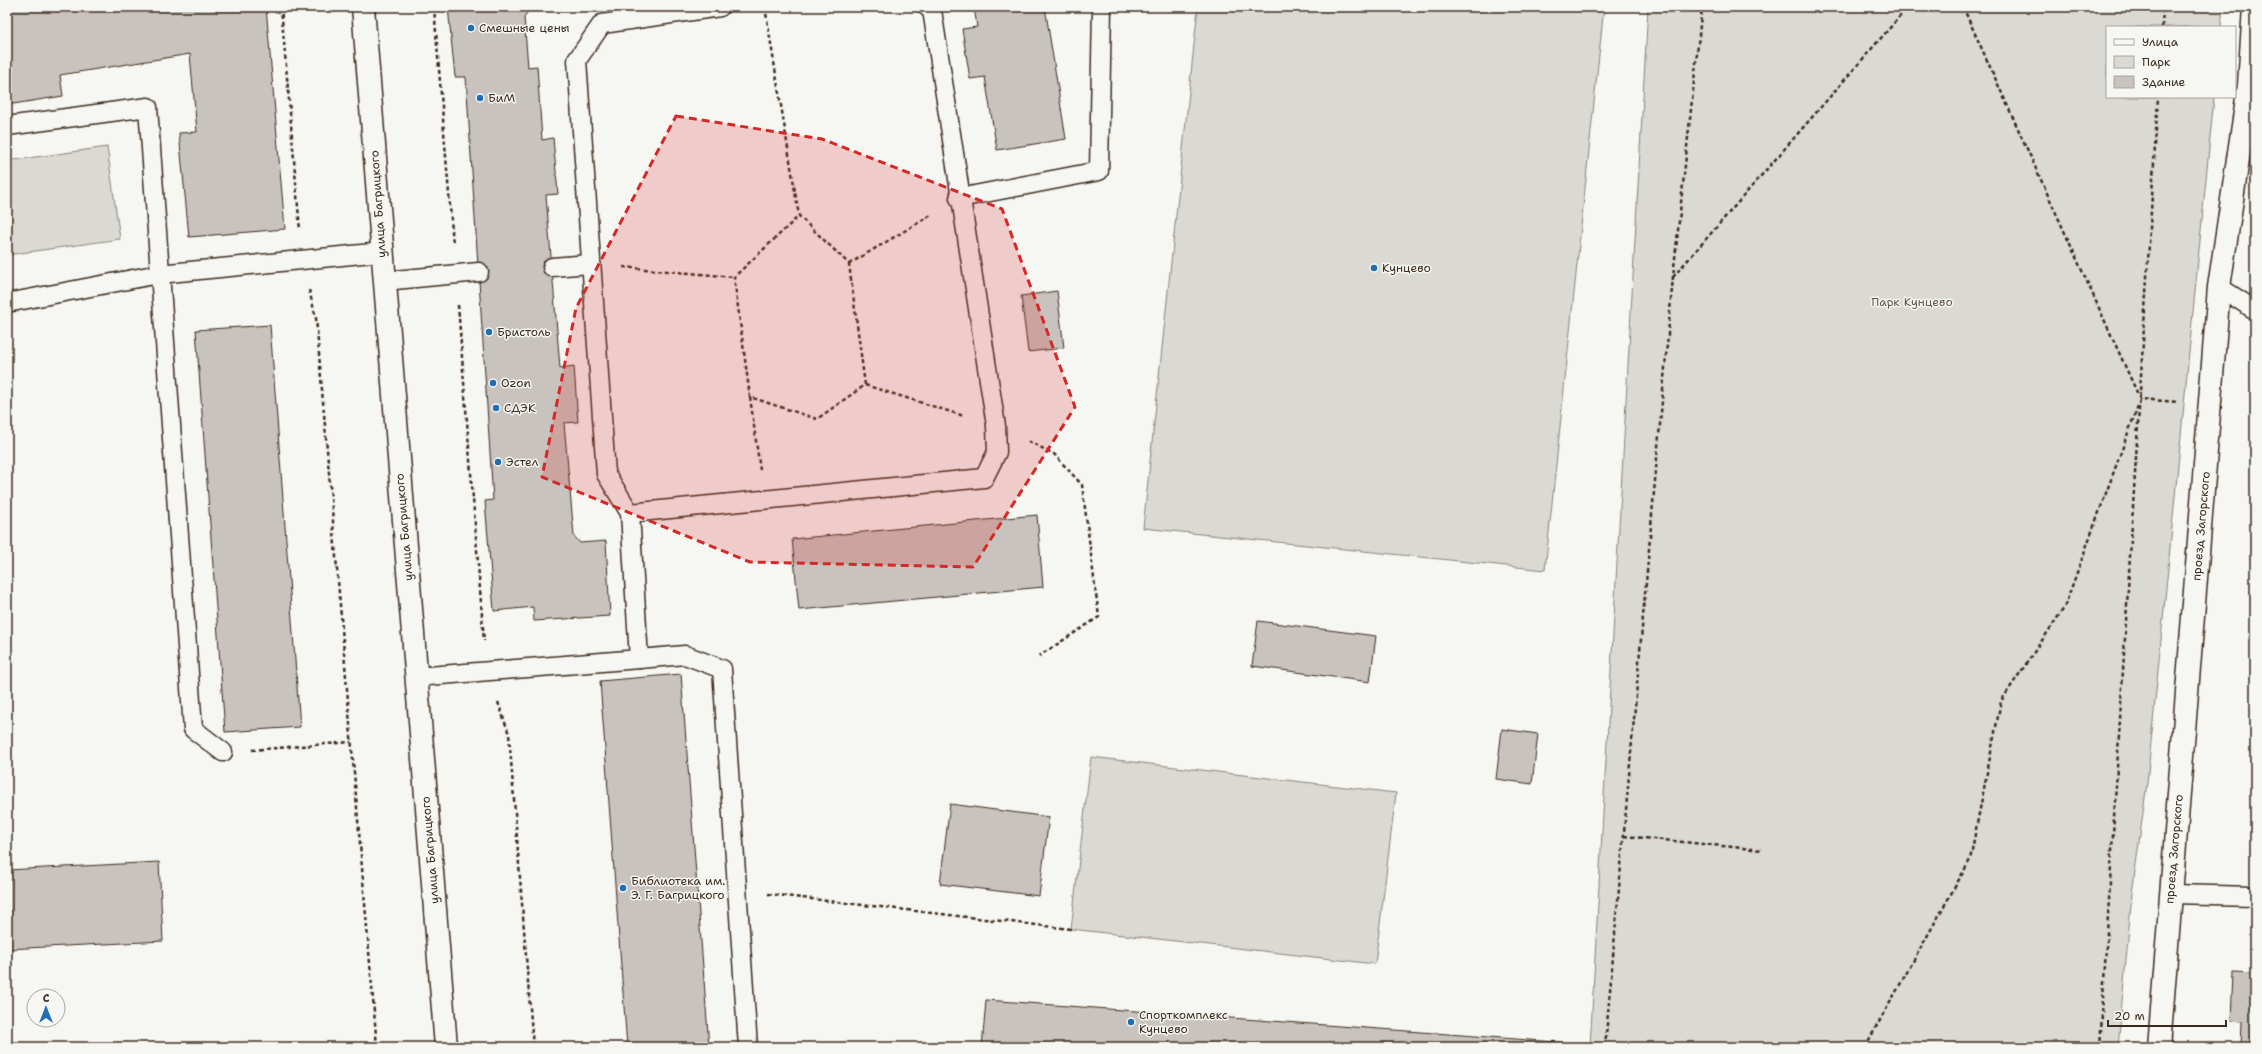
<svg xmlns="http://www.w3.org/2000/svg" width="2262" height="1054" font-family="'Shantell Sans',sans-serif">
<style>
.green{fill:#dad9d3;stroke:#8a8278}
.building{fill:#c8c3be;stroke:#3b2a1e}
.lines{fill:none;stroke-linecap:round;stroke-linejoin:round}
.service-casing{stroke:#3b2a1e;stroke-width:21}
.minor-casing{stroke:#3b2a1e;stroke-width:25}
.tertiary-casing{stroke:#3b2a1e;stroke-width:25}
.path{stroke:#3b2a1e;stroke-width:2.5;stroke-dasharray:4 3;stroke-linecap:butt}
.service{stroke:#f6f6f2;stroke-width:18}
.minor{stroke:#f6f6f2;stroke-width:22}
.tertiary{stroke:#f6f6f2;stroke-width:22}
.marked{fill:#d62828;fill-opacity:0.2;stroke:#d62828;stroke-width:3;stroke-dasharray:8 5;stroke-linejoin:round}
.poi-dot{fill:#1f6fb2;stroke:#f6f6f2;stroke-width:1.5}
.labels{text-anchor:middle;stroke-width:3;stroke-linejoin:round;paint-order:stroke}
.poi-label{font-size:12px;fill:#3b2a1e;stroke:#f6f6f2;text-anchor:start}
.street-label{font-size:12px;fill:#3b2a1e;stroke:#f6f6f2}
.park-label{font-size:12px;fill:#63564b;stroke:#f6f6f2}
</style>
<rect width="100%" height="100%" fill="#f6f6f2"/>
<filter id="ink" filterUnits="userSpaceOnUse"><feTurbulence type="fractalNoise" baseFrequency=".025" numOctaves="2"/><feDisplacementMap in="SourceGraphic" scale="8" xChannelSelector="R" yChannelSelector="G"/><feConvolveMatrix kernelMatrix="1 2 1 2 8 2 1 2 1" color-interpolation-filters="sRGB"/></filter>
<g filter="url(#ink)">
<g class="green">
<polygon points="1198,7 1604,7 1545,570 1143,528"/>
<polygon points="1648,7 2223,7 2221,27 2107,27 2107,97 2214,97 2147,783 2132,894 2118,1047 1590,1047"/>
<polygon points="107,147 120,239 7,255 7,161"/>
<polygon points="1091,757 1396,793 1375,964 1071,929"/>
</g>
<g class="building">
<polygon points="7,7 266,7 285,229 189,237 179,133 197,132 190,54 60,75 63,96 7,105"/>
<polygon points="448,7 531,7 524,17 528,67 537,66 542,140 553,138 558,194 546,195 560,368 574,366 578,422 564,423 574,536 580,543 606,541 610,616 534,621 533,607 494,611 485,501 493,500 466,77 455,77"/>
<polygon points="974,7 1045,7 1066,139 997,150 985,77 970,79 962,29 977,27"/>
<polygon points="1057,291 1064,348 1028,352 1021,296"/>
<polygon points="270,325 300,727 225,732 196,330"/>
<polygon points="1037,515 1043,587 799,610 792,539"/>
<polygon points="1258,621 1376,636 1370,682 1252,666"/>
<polygon points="681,674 709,1047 627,1047 600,681"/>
<polygon points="1502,729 1538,734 1532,784 1496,779"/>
<polygon points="950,804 1049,817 1039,896 940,884"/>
<polygon points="159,862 163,941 7,949 7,870"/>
<polygon points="2233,973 2255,974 2255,1047 2241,1047 2242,1021 2231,1020"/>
<polygon points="986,1000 1570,1043 1569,1047 982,1047"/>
</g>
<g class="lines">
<g class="service-casing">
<g id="service">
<polyline points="7,126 148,107 193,729 223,752"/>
<polyline points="959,198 1099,171 1102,7"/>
<polyline points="552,267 590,264"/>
<polyline points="384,281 479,272"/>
<polyline points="2219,287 2255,310"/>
<polyline points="7,303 159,274 382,252"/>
<polyline points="630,513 984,478 997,452 996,426 932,10 927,7"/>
<polyline points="639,659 685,655 722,669 748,1047"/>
<polyline points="416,677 639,659 630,513 606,474 577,60 602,24 720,7"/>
<polyline points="2171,894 2255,896"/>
</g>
</g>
<g class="minor-casing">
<polyline id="minor" points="2159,1047 2219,287 2249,85 2254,7"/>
</g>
<g class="tertiary-casing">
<polyline id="tertiary" points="363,7 446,1047"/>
</g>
<g class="path">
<polyline points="281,7 300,230"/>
<polyline points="434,7 453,244"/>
<polyline points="765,7 799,216 849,264 865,385 817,419 750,397 734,277 799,216"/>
<polyline points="1963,7 2140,399 2178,402"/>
<polyline points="2162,27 2163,7"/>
<polyline points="849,264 933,214"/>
<polyline points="623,267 734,277"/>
<polyline points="1673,277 1908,7"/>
<polyline points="309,290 316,318 377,1047"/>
<polyline points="458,305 484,641"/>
<polyline points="865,385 964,416"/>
<polyline points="750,397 760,470"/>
<polyline points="1028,441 1054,454 1082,485 1099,617 1039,656"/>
<polyline points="498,702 509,734 533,1047"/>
<polyline points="252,750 351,742"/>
<polyline points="1624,836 1762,850"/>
<polyline points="768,894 1071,929"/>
<polyline points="1605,1047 1673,277 1702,7"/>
<polyline points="1865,1047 1970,860 2001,701 2064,608 2139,403"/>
<polyline points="2100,1047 2158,97"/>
</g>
<use href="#service" class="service"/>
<use href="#minor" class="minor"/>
<use href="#tertiary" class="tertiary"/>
</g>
</g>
<path class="marked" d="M676 116 822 139 1002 209 1075 407 973 567 750 562 542 477 576 308Z"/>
<g class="poi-dot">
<circle cx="471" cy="28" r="4"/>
<circle cx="480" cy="98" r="4"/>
<circle cx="1374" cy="268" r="4"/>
<circle cx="489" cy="332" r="4"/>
<circle cx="493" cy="383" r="4"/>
<circle cx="496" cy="408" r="4"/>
<circle cx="498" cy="462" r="4"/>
<circle cx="623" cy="888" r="4"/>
<circle cx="1131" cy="1022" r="4"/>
</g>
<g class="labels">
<g class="poi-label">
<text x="479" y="32">Смешные цены</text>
<text x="488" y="102">БиМ</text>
<text x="1382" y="272">Кунцево</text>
<text x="497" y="336">Бристоль</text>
<text x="501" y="387">Ozon</text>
<text x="504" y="412">СДЭК</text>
<text x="506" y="466">Эстел</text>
<text x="631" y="885">Библиотека им.<tspan x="631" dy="14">Э. Г. Багрицкого</tspan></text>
<text x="1139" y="1019">Спорткомплекс<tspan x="1139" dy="14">Кунцево</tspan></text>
</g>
<g class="street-label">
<text transform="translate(378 204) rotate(-94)" y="4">улица Багрицкого</text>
<text transform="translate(2201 526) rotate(-85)" y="4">проезд Загорского</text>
<text transform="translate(404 527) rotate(-95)" y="4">улица Багрицкого</text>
<text transform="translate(2174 849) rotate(-85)" y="4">проезд Загорского</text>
<text transform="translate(430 850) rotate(-95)" y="4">улица Багрицкого</text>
</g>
<g class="park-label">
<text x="1912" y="306">Парк Кунцево</text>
</g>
</g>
<rect width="2262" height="1054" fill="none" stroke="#f6f6f2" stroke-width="24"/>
<rect x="12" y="12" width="2238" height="1030" fill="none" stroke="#3b2a1e" stroke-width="1.5" filter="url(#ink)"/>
<rect x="2106" y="26" width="130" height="72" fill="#f6f6f2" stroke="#aba49d"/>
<rect x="2114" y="39" width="20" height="6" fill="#f6f6f2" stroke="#aba49d"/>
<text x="2142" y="46" font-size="12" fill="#3b2a1e">Улица</text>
<rect x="2114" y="56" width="20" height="12" fill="#dad9d3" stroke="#aba49d"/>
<text x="2142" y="66" font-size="12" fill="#3b2a1e">Парк</text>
<rect x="2114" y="76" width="20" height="12" fill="#c8c3be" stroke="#aba49d"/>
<text x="2142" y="86" font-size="12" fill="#3b2a1e">Здание</text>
<g transform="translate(46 1008)"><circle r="19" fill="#f6f6f2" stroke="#aba49d"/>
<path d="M0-3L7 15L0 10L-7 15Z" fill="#1f6fb2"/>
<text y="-6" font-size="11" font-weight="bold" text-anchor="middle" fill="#3b2a1e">С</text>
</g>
<path d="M2108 1020v6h118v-6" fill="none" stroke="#3b2a1e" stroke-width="2"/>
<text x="2114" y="1020" font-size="12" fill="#3b2a1e" stroke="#f6f6f2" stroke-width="3" paint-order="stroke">20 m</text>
</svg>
